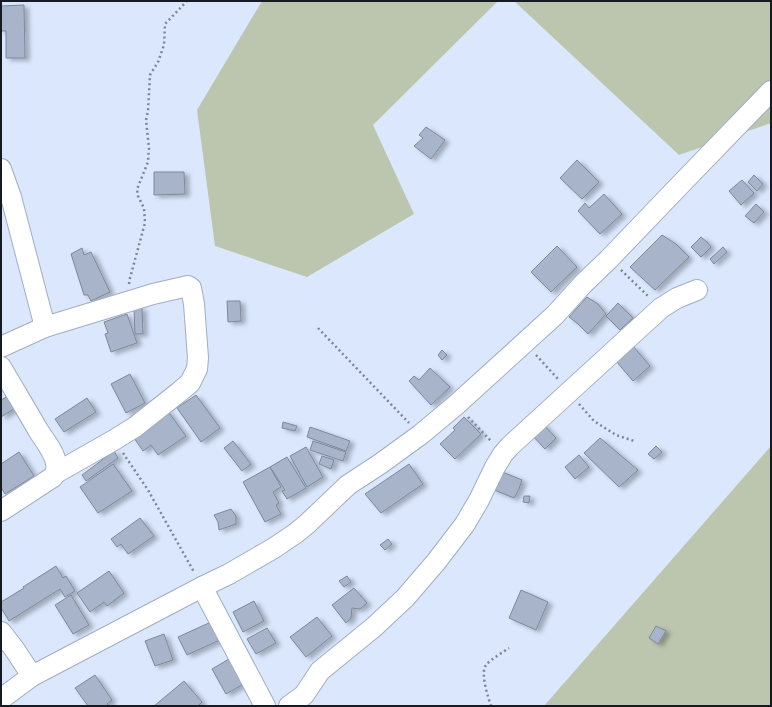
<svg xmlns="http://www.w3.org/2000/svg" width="772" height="707" font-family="Quicksand,sans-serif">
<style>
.green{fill:#bcc6ae}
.building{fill:#a8b4c9;stroke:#7c889c;filter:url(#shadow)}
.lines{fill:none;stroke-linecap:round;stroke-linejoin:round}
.minor-casing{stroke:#a1adc2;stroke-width:22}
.path{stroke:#7d8695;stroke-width:2.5;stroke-dasharray:2 3;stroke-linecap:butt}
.minor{stroke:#fff;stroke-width:20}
</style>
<defs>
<filter id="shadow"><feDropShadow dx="4.5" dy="2.5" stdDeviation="2" flood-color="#0004"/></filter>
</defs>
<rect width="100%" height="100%" fill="#dae7fd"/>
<g class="green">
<polygon points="262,1 498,1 373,125 414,214 307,277 215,246 197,110"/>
<polygon points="514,1 771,1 771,123 679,155"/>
<polygon points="771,446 771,706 544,706"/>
</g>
<g class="building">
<polygon points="24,5 25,58 6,58 6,31 1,31 1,6"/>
<polygon points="426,127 445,140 431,159 414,146 423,138 419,135"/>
<polygon points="577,160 599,182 582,199 560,178"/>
<polygon points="154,172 184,172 185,194 154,195"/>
<polygon points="754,175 763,184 757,191 748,182"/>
<polygon points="742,180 754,193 741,205 729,191"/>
<polygon points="604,194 622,214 600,234 578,211 585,203 589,208"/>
<polygon points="756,204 764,212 754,223 745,216"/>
<polygon points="662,235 676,244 689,257 655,290 630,267"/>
<polygon points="701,237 707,242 711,247 701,257 691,247"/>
<polygon points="557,246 577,267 551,292 531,272"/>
<polygon points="723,247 727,252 714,264 710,259"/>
<polygon points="82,248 84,255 91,252 110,292 91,301 88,295 84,295 71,254"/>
<polygon points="587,297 598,304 606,314 588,334 578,324 569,317"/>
<polygon points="227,301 240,301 241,321 228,322"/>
<polygon points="618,303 633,318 620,330 606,316"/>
<polygon points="134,308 142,308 143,334 135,334"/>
<polygon points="127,314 137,343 111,352 105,334 108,333 104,322"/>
<polygon points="633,346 650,366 633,381 616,361"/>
<polygon points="442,350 447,355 442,360 438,355"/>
<polygon points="430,368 450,387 431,405 409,381 414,376 419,380"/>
<polygon points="130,374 145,403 126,413 111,384"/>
<polygon points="12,394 19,406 1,417 1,400"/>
<polygon points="196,395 220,428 201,442 177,408"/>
<polygon points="87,398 96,412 64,432 55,419"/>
<polygon points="167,410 186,436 158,455 151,445 143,451 132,435"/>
<polygon points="464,417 481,434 455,459 440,444 455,430 453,428"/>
<polygon points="283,422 297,426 295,431 282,428"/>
<polygon points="542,423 556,438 545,449 530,433"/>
<polygon points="310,427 350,441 346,451 307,437"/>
<polygon points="600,438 638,470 619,487 584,453"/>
<polygon points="233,441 251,464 242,471 224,448"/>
<polygon points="313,441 346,452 343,461 310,450"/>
<polygon points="656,446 662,452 654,459 648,454"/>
<polygon points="306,447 323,477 307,487 290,456"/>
<polygon points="114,451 118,458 86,481 82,475"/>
<polygon points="19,452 34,476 5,494 1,487 1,464"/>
<polygon points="579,455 589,467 575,479 565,467"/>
<polygon points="322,456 334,460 331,469 319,464"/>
<polygon points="287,457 306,488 287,499 282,491 285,490 270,467"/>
<polygon points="113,464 132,491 98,513 80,487"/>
<polygon points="409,464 423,484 381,513 365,494"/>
<polygon points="270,467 281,487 273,492 279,503 276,505 281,514 265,522 243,482"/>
<polygon points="500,471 522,480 519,489 514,498 492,489"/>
<polygon points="524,496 530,496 529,503 523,502"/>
<polygon points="231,509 236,516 236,524 219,530 218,522 214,515"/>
<polygon points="140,518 154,536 128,554 121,544 117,547 111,539"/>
<polygon points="388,539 392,544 385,550 380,545"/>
<polygon points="56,566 63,578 66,576 75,591 65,597 60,589 9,621 1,608 1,602 24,588 23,587"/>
<polygon points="109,571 124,593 107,606 104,602 90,612 77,593"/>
<polygon points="347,576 351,582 344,587 339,581"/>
<polygon points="354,588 367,603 360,609 352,608 351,618 346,623 332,605"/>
<polygon points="521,590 548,602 536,630 509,618"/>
<polygon points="71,595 89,625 73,634 55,605"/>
<polygon points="254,601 264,621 243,632 233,612"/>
<polygon points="317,617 332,636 306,657 290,637"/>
<polygon points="211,622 220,640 187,655 178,637"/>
<polygon points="656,626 666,631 658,644 649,638"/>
<polygon points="267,628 276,643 256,654 247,639"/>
<polygon points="164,634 173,660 155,666 145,641"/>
<polygon points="234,656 249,681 226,694 212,669"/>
<polygon points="95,675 112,700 107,704 108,705 107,706 88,706 75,688"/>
<polygon points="184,681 202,702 198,706 154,706"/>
</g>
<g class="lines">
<g class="minor-casing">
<g id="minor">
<polyline points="1,169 11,197 45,327"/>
<polyline points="1,347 45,327 153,294 188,286 191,288 194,304 198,358 197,369 190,383 178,393 135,427 114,440 56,473"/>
<path d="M1 367C13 388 26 409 38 430 44 440 54 451 56 463 57 468 56 473 53 477L1 511"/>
<polyline points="202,587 265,706"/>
<polyline points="1,632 15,650 32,676"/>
<polyline points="1,699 32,676 202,587 229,574 274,548 296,533 307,524 348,485 380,464 420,435 456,405 555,315 583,284 609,259 680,185 771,91"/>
<polyline points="289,706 304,695 320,671 374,627 405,598 436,562 465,524 479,500 495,467 503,454 510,446 661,308 677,298 697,290"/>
</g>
</g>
<g class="path">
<polyline points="621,270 649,297"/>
<polyline points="129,284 130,278 145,223 144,208 138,196 137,189 148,162 149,148 146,120 148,111 150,75 158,62 164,45 165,24 187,1"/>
<polyline points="318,328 409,423"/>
<polyline points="536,355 558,379"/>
<polyline points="579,404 594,421 616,435 634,441"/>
<polyline points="468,417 492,442"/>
<polyline points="123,453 148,490 194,572"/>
<path d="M491 706C488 697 480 673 486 665 490 660 503 652 509 648"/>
</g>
<use href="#minor" class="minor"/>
</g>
<rect width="772" height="707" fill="none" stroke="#161b23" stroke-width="4"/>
</svg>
